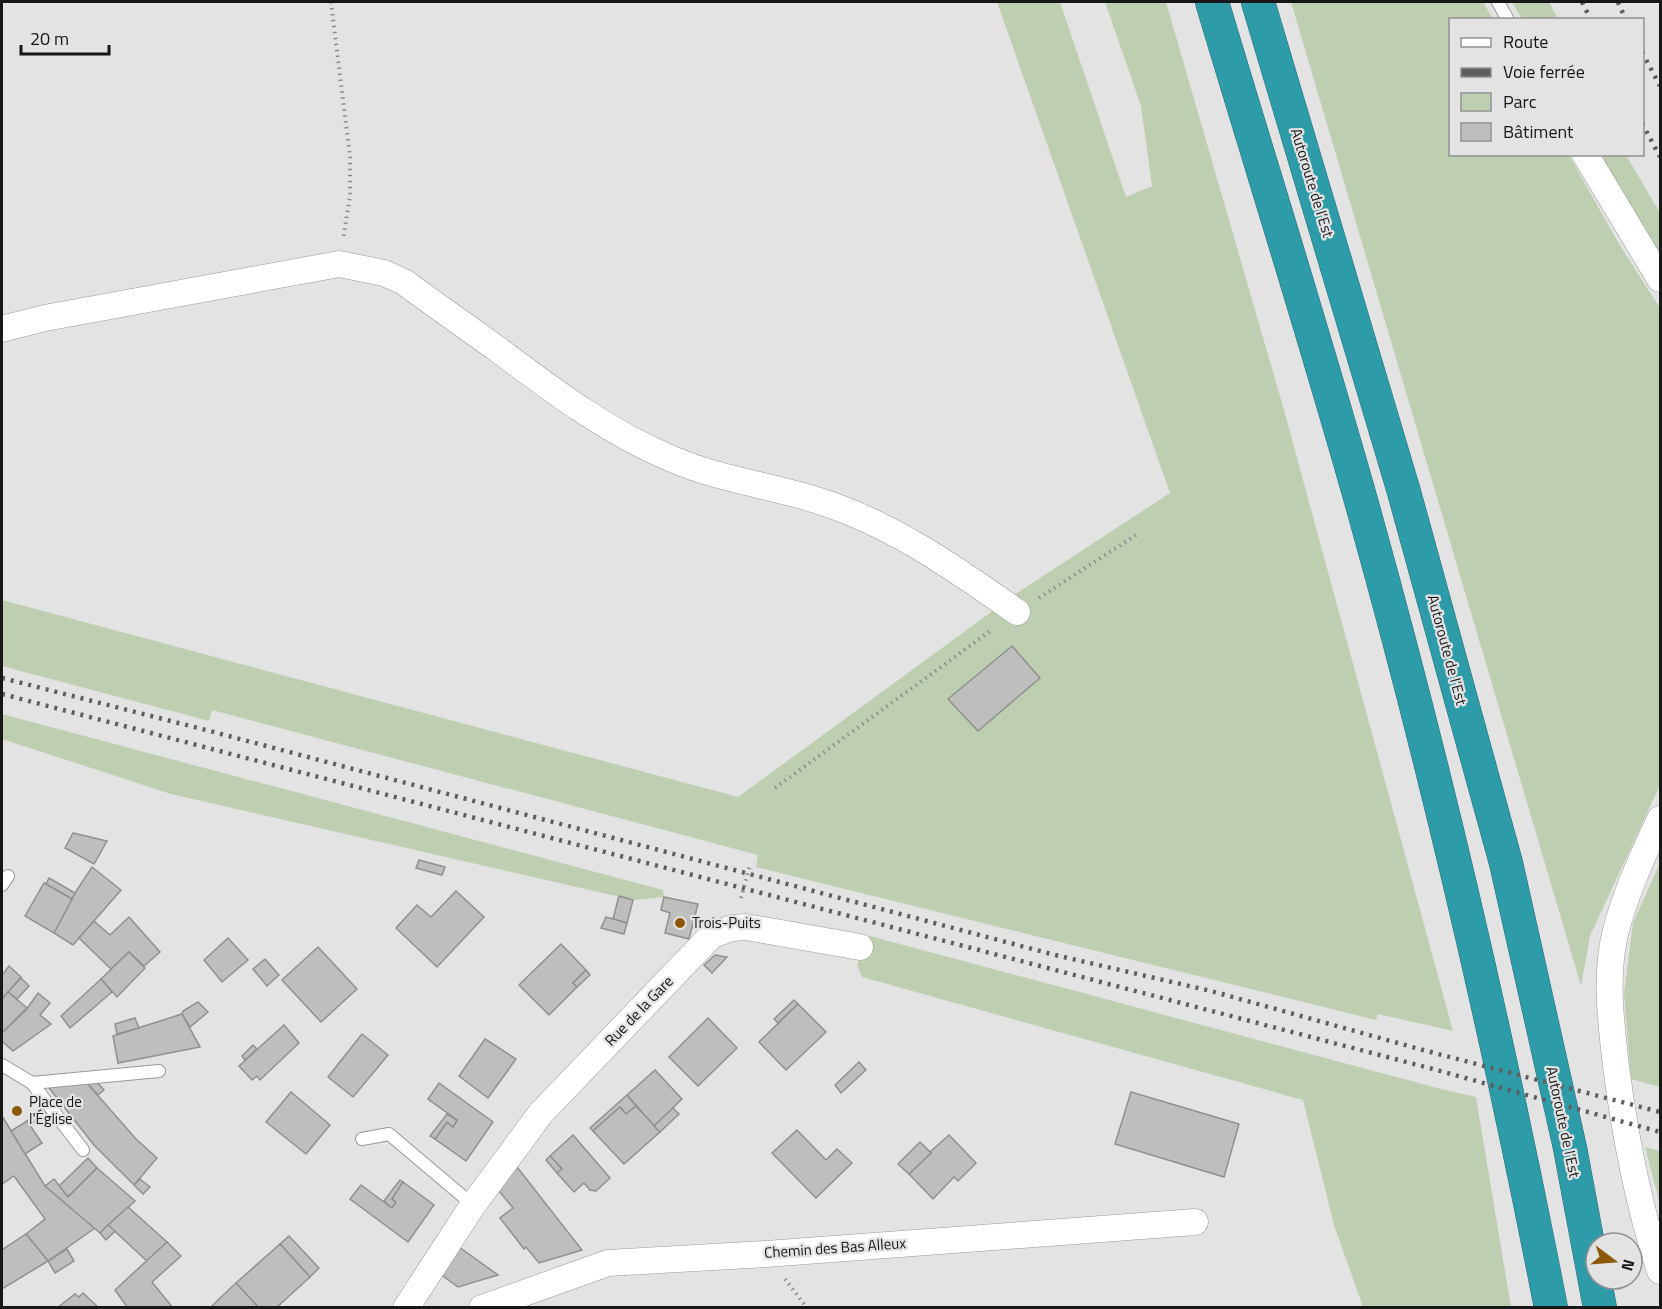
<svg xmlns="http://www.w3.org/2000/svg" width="1662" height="1309" font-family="'Titillium Web',sans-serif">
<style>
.green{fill:#becfb1}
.building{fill:#bebebd;stroke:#919090;stroke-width:1.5}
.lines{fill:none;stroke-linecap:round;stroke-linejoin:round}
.service-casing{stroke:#99999a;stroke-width:14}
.minor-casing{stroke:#99999a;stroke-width:27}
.motorway-casing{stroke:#266d76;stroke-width:34}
.path{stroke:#8d8d8e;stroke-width:4;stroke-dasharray:1.5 4.5;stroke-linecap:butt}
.service{stroke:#fff;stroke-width:12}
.minor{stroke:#fff;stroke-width:26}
.motorway{stroke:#2e9ba8;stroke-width:33}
.rail{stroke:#5e5e5f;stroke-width:4.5;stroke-dasharray:3 6;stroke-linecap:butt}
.poi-dot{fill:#8d5908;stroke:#e3e3e4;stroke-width:2}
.labels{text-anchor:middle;stroke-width:4.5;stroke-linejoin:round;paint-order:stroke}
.street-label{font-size:15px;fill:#171718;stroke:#e3e3e4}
.poi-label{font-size:15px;fill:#171718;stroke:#e3e3e4;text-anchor:start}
</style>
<rect width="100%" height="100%" fill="#e3e3e4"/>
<g class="green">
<polygon points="997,2 1060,2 1126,197 1152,186 1141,106 1105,2 1166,2 1284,410 1453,1031 1378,1014 1376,1020 756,867 758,855 212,710 209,721 2,666 2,600 738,797 1020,591 1170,493"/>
<polygon points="1291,2 1483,2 1493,19 1450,20 1450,154 1569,155 1619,244 1660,308 1660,785 1590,936 1581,986"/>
<polygon points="1512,2 1549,2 1558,19 1522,19"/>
<polygon points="1599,155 1626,155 1660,213 1660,260"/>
<polygon points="2,714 663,890 664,897 633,900 171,794 2,739"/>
<polygon points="1660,863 1660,1087 1631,1079 1624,993 1633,923"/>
<polygon points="870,936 1441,1089 1476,1097 1511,1307 1363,1307 1334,1225 1303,1100 862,977 857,965"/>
<polygon points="1645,1147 1660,1151 1660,1204"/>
</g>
<g class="building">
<polygon points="1012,646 1040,678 978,731 948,699"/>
<polygon points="73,833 107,841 94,864 65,848"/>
<polygon points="419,860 445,867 442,875 416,868"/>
<polygon points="92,867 121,890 73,945 54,933 75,893"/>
<polygon points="49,878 75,893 72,899 46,884"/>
<polygon points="44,883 72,899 54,933 25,916"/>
<polygon points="456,891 484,917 437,967 396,928 417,905 431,917"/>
<polygon points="619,896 633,900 627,923 613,919"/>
<polygon points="664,897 698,904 689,939 665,933 670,913 661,910"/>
<polygon points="129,917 160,952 144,966 129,952 111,969 79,938 94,921 110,935"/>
<polygon points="606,917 627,923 624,934 601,928"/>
<polygon points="228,938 248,960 222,982 204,960"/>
<polygon points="561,944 586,970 573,983 577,987 549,1015 519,985"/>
<polygon points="318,947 357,989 321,1022 282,980"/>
<polygon points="129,952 145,968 117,997 101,979"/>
<polygon points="715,955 727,957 712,973 704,965"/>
<polygon points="265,959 279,975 267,986 253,969"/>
<polygon points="9,966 21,977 2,999 2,975"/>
<polygon points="586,970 590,975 577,987 573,983"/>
<polygon points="21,978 29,986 17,999 8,992"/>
<polygon points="101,979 112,992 70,1028 61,1016"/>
<polygon points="8,992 27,1008 2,1033 2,999"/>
<polygon points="38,993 50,1003 40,1015 51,1024 13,1051 2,1041 2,1033 26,1010"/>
<polygon points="794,1000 798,1004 778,1023 774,1019"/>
<polygon points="198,1002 208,1012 190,1027 182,1014 183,1011"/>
<polygon points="798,1004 826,1032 786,1070 759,1042"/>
<polygon points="182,1014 200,1047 118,1063 113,1036"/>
<polygon points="135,1018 139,1028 117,1034 115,1024"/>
<polygon points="708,1018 737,1048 698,1086 669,1057"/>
<polygon points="284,1025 299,1043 260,1080 257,1076 252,1080 239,1066"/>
<polygon points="362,1034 388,1055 353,1097 328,1077"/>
<polygon points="485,1039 516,1059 488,1098 459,1076"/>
<polygon points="253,1045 257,1049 245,1060 242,1056"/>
<polygon points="859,1062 866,1070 841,1093 835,1085"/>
<polygon points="655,1070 682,1099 654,1126 627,1095"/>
<polygon points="96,1081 104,1090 98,1095 86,1082"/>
<polygon points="86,1082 136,1139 157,1158 134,1185 94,1145 49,1088 53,1086"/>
<polygon points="439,1083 493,1122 466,1161 435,1139 447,1122 453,1127 457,1120 428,1099"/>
<polygon points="291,1092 330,1125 306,1154 266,1122"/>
<polygon points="1131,1092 1239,1124 1224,1177 1115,1144"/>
<polygon points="627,1095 636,1106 626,1114 620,1107 593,1131 590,1128"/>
<polygon points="636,1106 660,1132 624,1164 593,1131 620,1107 626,1114"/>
<polygon points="673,1108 679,1114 660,1132 654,1126"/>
<polygon points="43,1109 46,1113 30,1125 27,1121"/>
<polygon points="447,1114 457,1120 453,1127 447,1122 435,1139 430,1136"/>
<polygon points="2,1116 45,1186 95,1228 48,1261 26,1234 45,1219 14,1176 2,1184"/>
<polygon points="27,1121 42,1143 25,1154 11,1131"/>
<polygon points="797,1130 826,1160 837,1149 852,1163 816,1198 772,1153"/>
<polygon points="573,1135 610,1178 596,1191 590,1190 584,1183 574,1192 557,1173 562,1169 550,1156"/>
<polygon points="949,1135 976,1163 958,1181 954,1177 933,1199 909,1174 931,1153 930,1152"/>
<polygon points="920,1142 931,1153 909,1174 898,1164"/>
<polygon points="550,1156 562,1169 557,1173 546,1160"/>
<polygon points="88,1158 97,1168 68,1197 59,1186"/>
<polygon points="517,1167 582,1250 539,1263 526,1247 524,1249 500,1218 513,1208 499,1191"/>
<polygon points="97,1168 135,1201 100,1233 45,1186 54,1179 68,1197"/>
<polygon points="140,1179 150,1187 143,1194 134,1185"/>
<polygon points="400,1180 403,1182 392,1199 396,1202 392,1208 384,1201"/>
<polygon points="403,1182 434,1205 408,1242 350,1199 361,1185 392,1208 396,1202 392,1199"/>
<polygon points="128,1207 167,1242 147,1261 108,1225"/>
<polygon points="108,1225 115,1231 106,1240 100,1233"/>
<polygon points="26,1234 48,1261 2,1289 2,1250"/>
<polygon points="289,1236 319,1268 310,1277 280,1244"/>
<polygon points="167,1242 181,1256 152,1282 173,1308 128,1308 115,1290"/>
<polygon points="280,1244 310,1277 276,1308 259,1308 236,1283"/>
<polygon points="459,1247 498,1275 458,1287 439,1273"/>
<polygon points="67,1249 74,1261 55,1273 48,1261"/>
<polygon points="236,1283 259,1308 210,1308 220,1298"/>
<polygon points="83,1293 98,1307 57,1308 75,1294 79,1297"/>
</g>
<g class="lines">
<g class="service-casing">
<g id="service">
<polyline points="1498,2 1508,20"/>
<polyline points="2,885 8,876"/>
<polyline points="2,1065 32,1083 159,1071"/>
<polyline points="32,1083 83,1150"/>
<polyline points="362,1139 389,1134 473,1205"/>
</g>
</g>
<g class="minor-casing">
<g id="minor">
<polyline points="1585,154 1660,279"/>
<path d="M2 329 45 318 339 264 384 273 404 282C434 304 465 326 496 348 552 390 607 432 672 459 718 479 768 485 816 500 891 523 954 568 1017 612"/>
<path d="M1660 819C1643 855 1625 894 1615 934 1605 977 1611 1023 1616 1066 1625 1136 1638 1204 1660 1271"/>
<polyline points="406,1308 473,1205 541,1113 712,935 732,928 746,927 860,947"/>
<polyline points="482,1308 608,1263 766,1254 1195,1222"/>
</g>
</g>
<g class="motorway-casing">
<g id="motorway">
<path d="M1212 2C1263 173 1317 343 1365 515 1438 777 1499 1041 1551 1308"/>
<polyline points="1258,2 1404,492 1506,863 1570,1148 1600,1308"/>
</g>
</g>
<g class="path">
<polyline points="331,2 350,157 350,197 343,239"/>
<polyline points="1039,598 1139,533"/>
<polyline points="775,788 993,629"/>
<polyline points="741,898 750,865"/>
<polyline points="785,1279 807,1308"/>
</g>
<use href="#service" class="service"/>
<use href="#minor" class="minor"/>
<use href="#motorway" class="motorway"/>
<g class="rail">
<polyline points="1582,2 1591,20"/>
<polyline points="1618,2 1626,20"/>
<polyline points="1642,52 1660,86"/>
<polyline points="1642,123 1660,157"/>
<polyline points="2,678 206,730 1055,955 1211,991 1423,1050 1660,1112"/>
<polyline points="2,694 1433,1069 1660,1132"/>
</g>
</g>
<g class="poi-dot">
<circle cx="680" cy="923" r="6"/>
<circle cx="17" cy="1111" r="6"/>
</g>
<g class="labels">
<g class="street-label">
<text transform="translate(1312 183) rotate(73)" y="5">Autoroute de l’Est</text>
<text transform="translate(1447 650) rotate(75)" y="5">Autoroute de l’Est</text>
<text transform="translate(639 1011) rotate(-46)" y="5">Rue de la Gare</text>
<text transform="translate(1563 1122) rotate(78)" y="5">Autoroute de l’Est</text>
<text transform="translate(835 1248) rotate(-4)" y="5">Chemin des Bas Alleux</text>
</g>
<g class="poi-label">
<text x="692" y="928">Trois-Puits</text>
<text x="29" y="1107">Place de<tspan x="29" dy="17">l'Église</tspan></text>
</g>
</g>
<rect width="1662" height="1309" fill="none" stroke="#171718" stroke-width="6"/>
<rect x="1449" y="18" width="195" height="138" fill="#e3e3e4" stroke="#919192" stroke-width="1.5"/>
<rect x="1461" y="38" width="30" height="9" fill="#ffffff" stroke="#919192" stroke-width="1.5"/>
<text x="1503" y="48" font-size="18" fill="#171718">Route</text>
<rect x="1461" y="68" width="30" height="9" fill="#5e5e5f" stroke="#919192" stroke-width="1.5"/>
<text x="1503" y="78" font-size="18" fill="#171718">Voie ferrée</text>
<rect x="1461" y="93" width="30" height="18" fill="#becfb1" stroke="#919192" stroke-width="1.5"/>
<text x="1503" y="108" font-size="18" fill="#171718">Parc</text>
<rect x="1461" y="123" width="30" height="18" fill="#bebebd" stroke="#919192" stroke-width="1.5"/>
<text x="1503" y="138" font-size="18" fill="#171718">Bâtiment</text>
<g transform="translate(1614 1261) rotate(106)"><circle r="28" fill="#e3e3e4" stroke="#919192" stroke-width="1.5"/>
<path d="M0-4.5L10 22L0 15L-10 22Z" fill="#8d5908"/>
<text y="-9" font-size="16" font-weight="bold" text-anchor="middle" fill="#171718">N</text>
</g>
<path d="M21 45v9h88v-9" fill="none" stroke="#171718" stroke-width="3"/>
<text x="30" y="45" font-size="18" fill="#171718" stroke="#e3e3e4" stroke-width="4.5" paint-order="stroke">20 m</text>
</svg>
